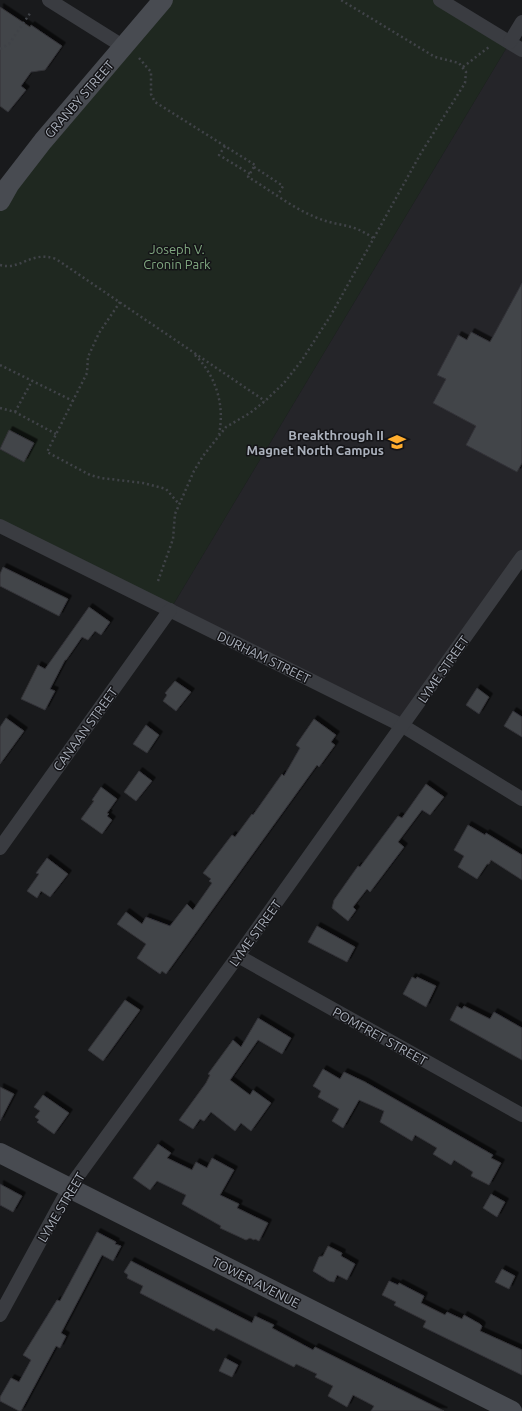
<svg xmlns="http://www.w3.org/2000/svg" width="522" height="1411" font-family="Ubuntu,sans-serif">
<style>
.built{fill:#252529}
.green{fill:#1f2820}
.building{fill:#434549;stroke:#333338;filter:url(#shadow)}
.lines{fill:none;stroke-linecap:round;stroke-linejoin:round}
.path{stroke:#404348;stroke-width:2.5;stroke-dasharray:2 3;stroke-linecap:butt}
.street{stroke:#3a3c41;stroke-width:14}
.secondary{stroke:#484b51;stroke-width:20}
.labels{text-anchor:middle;stroke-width:3;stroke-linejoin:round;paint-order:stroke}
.street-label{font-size:13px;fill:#abb1bc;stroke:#141417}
.park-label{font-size:13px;fill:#81a981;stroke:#141417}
.poi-label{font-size:13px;font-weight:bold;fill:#abb1bc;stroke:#141417;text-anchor:end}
</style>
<defs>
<filter id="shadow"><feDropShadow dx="3.5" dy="-3.5" stdDeviation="0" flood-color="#0009"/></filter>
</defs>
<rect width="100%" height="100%" fill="#191a1c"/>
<polygon class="built" points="510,42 522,50 522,557 403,726 170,610"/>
<polygon class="green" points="163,0 441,0 510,42 170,610 0,526 0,201"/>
<g class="building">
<polygon points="0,7 30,27 31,25 62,46 45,70 31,72 21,86 26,90 8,112 0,106"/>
<polygon points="522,283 522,463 517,472 466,445 476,426 433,403 446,379 437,375 458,335 467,340 471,332 490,342"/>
<polygon points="9,430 34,443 24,462 0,449"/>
<polygon points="3,567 68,599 59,616 0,586 0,574"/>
<polygon points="89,607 110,622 101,635 95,631 88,640 82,637 66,660 65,660 50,689 55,691 45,710 21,699 38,665 45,669"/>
<polygon points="175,681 191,692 176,711 163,701 167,695 165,693"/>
<polygon points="477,688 489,697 479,714 466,705"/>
<polygon points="513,711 522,717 522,737 504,726"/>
<polygon points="6,718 24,731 0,764 0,727"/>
<polygon points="314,719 336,735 331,742 335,745 319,767 317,765 166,974 162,971 160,974 137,958 146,944 117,924 126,912 142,924 146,917 170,926 187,904 193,910 212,883 209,881 211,879 203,873 232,835 235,837 252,814 253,815 282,774 284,776 300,748 296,745"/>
<polygon points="146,725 159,735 147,753 133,744"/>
<polygon points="139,771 152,781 136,801 124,792"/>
<polygon points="426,784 444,797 430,815 422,810 398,842 404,847 370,892 367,889 353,907 356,910 348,921 332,908 334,900 358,866 360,867 363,863 398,816 402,818"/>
<polygon points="101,787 117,799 107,813 109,814 107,816 112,820 102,834 81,819 94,801 92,800"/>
<polygon points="468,825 485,835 486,833 522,855 522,880 491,860 489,864 487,864 477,879 458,867 464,856 454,850"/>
<polygon points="47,858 68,874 50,897 41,891 37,898 27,891 39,874 36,873"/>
<polygon points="317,926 355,947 347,962 308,942"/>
<polygon points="412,977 416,979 417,977 436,986 426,1007 403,994"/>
<polygon points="125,1000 140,1010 103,1061 88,1050"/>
<polygon points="457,1006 462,1009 464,1006 490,1019 494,1012 522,1028 522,1060 450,1020"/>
<polygon points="258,1018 291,1038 282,1054 258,1040 230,1080 250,1095 253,1090 271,1103 251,1131 241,1123 235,1131 211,1112 204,1121 200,1119 193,1129 179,1120 206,1083 210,1075 208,1074 233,1040 241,1047"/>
<polygon points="323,1069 340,1079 344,1072 365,1082 493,1155 491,1158 501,1163 489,1185 471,1176 473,1172 454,1160 451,1165 433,1154 437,1148 415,1135 412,1141 380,1122 384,1111 359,1100 343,1128 332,1121 339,1109 318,1097 321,1091 313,1086"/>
<polygon points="0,1087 14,1094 0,1121"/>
<polygon points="43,1095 69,1113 54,1134 37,1122 39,1120 35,1117 40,1111 34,1107"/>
<polygon points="158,1144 171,1153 167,1158 192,1170 196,1162 207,1168 212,1158 234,1170 220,1195 239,1204 237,1208 268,1223 259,1241 255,1239 254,1240 250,1238 246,1240 220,1228 221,1226 182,1204 186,1195 157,1181 150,1190 133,1178"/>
<polygon points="0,1184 22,1196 13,1212 0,1205"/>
<polygon points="491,1194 505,1202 497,1217 483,1208"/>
<polygon points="97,1232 116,1242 115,1244 121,1246 113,1261 102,1255 61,1333 66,1336 60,1348 56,1346 21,1411 19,1411 0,1401 0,1397 11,1378 19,1382 31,1360 23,1355 57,1300 60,1301"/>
<polygon points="328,1246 342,1253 341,1256 355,1264 347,1280 337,1275 334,1282 329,1281 313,1271 319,1257 323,1256"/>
<polygon points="131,1261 252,1323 255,1316 274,1325 272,1328 313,1350 315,1347 444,1411 371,1411 374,1406 353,1395 347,1407 328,1396 333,1386 315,1377 317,1374 296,1364 294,1367 216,1328 214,1331 140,1293 143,1286 127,1278 128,1275 124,1272"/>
<polygon points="502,1269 515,1276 509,1289 495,1282"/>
<polygon points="389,1281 398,1285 399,1283 424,1296 421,1303 445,1315 447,1312 462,1319 464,1315 480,1324 482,1326 480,1331 522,1350 522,1375 423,1327 426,1321 394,1305 396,1302 382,1295"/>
<polygon points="225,1358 238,1365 232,1377 219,1371"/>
</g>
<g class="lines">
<g class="path">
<polyline points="0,49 9,44 31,12"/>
<path d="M139 58 151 72V94L155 102 255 165 248 177C270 190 291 207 315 217 337 227 351 222 373 238"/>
<polyline points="463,67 489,47"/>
<polyline points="225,146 219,155 250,174"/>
<polyline points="254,167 283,186 278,195"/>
<path d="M0 265C20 271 31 250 56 259L265 401"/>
<polyline points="120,302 99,333 88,357 87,373 47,452 90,475 101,478 143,483 166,489 179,504"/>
<path d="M195 355C216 376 225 405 219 434"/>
<polyline points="0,365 73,401"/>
<polyline points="0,408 15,412 56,434"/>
<polyline points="15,412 32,381"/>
<polyline points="158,581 173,539 175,514 194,471 203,456 226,427 250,413 265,401 284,383 302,360 331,315 421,153 465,83 466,72 459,63 435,57 341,0"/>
</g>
<g class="street">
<polyline points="49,0 124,47"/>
<polyline points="440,0 522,50"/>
<polyline points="510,42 522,22"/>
<polyline points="0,526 403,726 522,799"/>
<polyline points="0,848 170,610"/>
<polyline points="238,956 522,1115"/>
<polyline points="0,1315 69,1188 238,956 522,557"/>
</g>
<g class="secondary">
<polyline points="0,201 9,185 43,141 163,0"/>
<polyline points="0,1153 512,1411"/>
</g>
</g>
<defs>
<g id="school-bare" transform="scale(1.38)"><path d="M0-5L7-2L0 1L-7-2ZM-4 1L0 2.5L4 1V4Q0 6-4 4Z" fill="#ffad2e" stroke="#141417" stroke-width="2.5" paint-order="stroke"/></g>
</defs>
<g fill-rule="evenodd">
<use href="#school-bare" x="397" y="442"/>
</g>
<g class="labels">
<g class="street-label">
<text transform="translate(79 99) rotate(-49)" y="5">GRANBY STREET</text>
<text transform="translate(264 657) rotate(26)" y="5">DURHAM STREET</text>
<text transform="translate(443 669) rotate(-55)" y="5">LYME STREET</text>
<text transform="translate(85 729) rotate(-54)" y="5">CANAAN STREET</text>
<text transform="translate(255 933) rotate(-54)" y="5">LYME STREET</text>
<text transform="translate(380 1036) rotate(29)" y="5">POMFRET STREET</text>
<text transform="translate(61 1207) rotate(-59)" y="5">LYME STREET</text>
<text transform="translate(256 1282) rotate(27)" y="5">TOWER AVENUE</text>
</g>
<g class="park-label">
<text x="177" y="254">Joseph V.<tspan x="177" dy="15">Cronin Park</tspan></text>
</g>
<g class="poi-label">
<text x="384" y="440">Breakthrough II<tspan x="384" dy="15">Magnet North Campus</tspan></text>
</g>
</g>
</svg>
